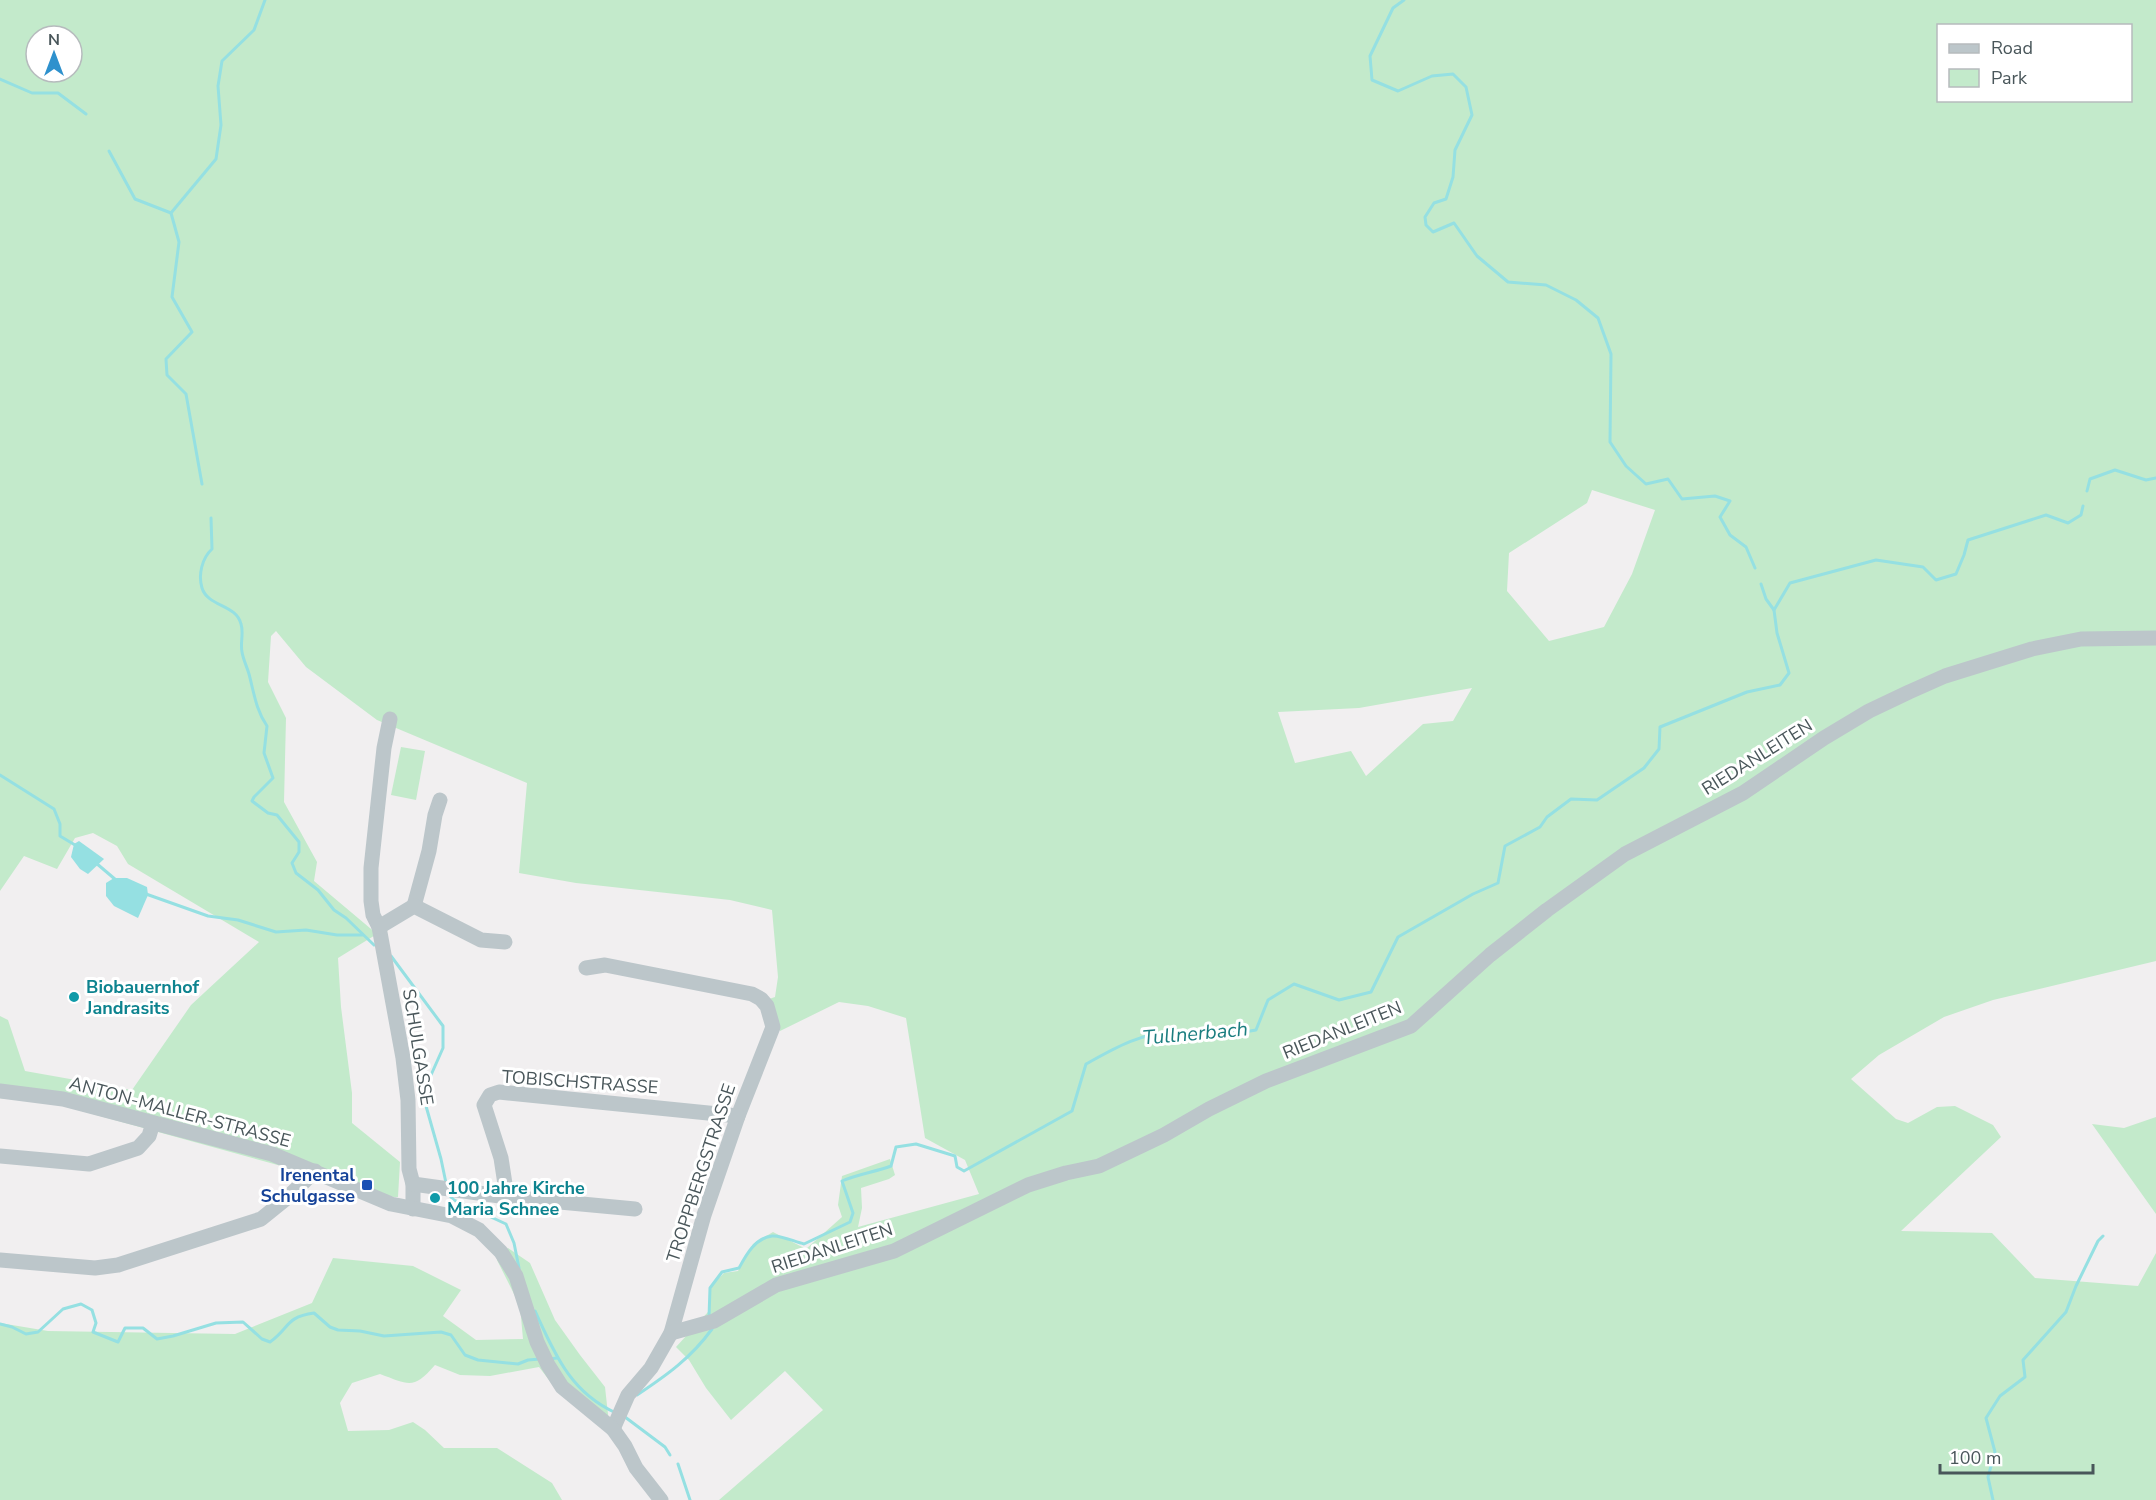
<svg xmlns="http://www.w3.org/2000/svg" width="2156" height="1500" font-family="'Nunito Sans',sans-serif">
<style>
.green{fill:#c3eacb;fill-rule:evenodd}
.water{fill:#95e0e2}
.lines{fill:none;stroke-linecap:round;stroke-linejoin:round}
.stream{stroke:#95e0e2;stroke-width:3}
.minor{stroke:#bcc6ca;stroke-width:15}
.culture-dot{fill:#0f9aa8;stroke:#fff;stroke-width:2}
.transit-dot{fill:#1a4fb4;stroke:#fff;stroke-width:2}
.labels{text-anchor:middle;stroke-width:6;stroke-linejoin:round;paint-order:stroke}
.street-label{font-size:18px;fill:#49565a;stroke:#fff}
.culture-label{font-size:18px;font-weight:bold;fill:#0d838f;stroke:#fff;text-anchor:start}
.transit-label{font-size:18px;font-weight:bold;fill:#164399;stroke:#fff;text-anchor:end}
.water-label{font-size:20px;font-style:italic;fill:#1a7d7f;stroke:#fff}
</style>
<rect width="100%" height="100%" fill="#f1eff0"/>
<g class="green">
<path d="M0 0H2156V961L1993 1000 1944 1017 1879 1055 1851 1079 1896 1119 1908 1123 1937 1107 1955 1106 1993 1125 2001 1137 1901 1231 1992 1233 2035 1278 2138 1286 2156 1253V1500H719L823 1410 785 1371 731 1420 706 1388 689 1360 676 1347 708 1312 710 1287 724 1273 738 1271 753 1244 773 1232 806 1249 842 1217 838 1205 842 1176 890 1159 895 1175 889 1179 861 1188 862 1208 858 1227 979 1194 965 1160 925 1138 906 1018 868 1006 839 1002 780 1031 769 999 775 997 778 977 772 910 730 900 576 883 519 873 527 783 377 720 306 667 276 631 271 636 268 682 286 718 284 802 317 862 314 881 377 934 338 958 341 1007 352 1093V1123L400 1162 398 1197H394L60 1105 0 1098V1016L8 1020 25 1071 132 1090 191 1005 259 942 128 864 117 846 93 833 75 838 57 869 24 856 0 891ZM1938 26H2130V100H1938ZM36 36H72V72H36ZM1592 490 1655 510 1632 574 1604 627 1549 641 1507 591 1509 553 1587 503ZM1472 688 1453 721 1423 724 1366 776 1351 751 1295 763 1278 712 1359 708Z"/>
<polygon points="401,747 425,751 416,800 391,795"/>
<polygon points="2156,1117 2156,1214 2092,1124 2124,1128"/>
<path d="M508 1248 530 1263 555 1320 580 1355 605 1387 610 1432 556 1389 539 1367 490 1376 460 1375 435 1365C413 1390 410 1385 380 1374L352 1383 340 1403 348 1431 389 1430 413 1422 425 1430 444 1448H497L552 1483 562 1500H0V1323L48 1331 235 1334 312 1303 333 1258 413 1266 461 1290 443 1316 476 1340 523 1339 520 1306 497 1260Z"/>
</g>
<g class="water">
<polygon points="79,841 104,859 88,874 80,869 71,857 74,844"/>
<polygon points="114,878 127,878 147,887 148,895 138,918 114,906 106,896 106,883"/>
</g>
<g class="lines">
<g class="stream">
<polyline points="1404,0 1393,8 1370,56 1372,80 1398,91 1432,76 1453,74 1466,87 1472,115 1455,150 1453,177 1446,199 1434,203 1425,217 1426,225 1433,232 1454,223 1477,256 1508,282 1546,285 1576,300 1598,318 1611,354 1610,442 1626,466 1646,484 1668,479 1682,499 1715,496 1730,501 1720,517 1730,535 1746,547 1755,568"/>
<polyline points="0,79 32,93 58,93 86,114"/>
<polyline points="109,151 135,199 171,213"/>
<polyline points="202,484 186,394 167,375 166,359 192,332 172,297 179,242 171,213 216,159 221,125 218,86 222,61 254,30 265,0"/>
<polyline points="2087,491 2090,479 2115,470 2146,480 2156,478"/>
<path d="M211 518 212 549C202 558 198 575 202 588 208 607 236 604 241 624 244 633 240 643 242 652 243 659 247 667 249 674 254 693 256 710 267 726L264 753 273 778 254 797 252 801 268 813 277 815 299 842V852L292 863 296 873 318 890 334 910 346 918 374 945"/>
<polyline points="1761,584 1766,599 1774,610"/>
<polyline points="0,775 54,809 60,824 60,836 75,845"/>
<polyline points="96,863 116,880"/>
<polyline points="146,894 208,916 238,920 276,932 306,930 337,935 362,935"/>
<polyline points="391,956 443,1026 443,1048 431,1075 424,1099 441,1159 446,1183"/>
<polyline points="449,1195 454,1200 506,1224 514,1243 519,1268"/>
<path d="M535 1311C555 1354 570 1392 616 1413"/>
<path d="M709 1317 710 1288 722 1272 739 1268C746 1255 755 1238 772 1236 781 1235 795 1242 804 1244L850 1222 853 1213 842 1181C858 1174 875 1172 891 1166L896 1147 916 1144 955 1156 957 1167 964 1171 1072 1111 1086 1064C1115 1048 1138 1034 1172 1032 1200 1030 1228 1036 1256 1030L1268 1000 1294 984 1339 1000 1371 992 1398 937 1473 894 1498 883 1505 846 1540 827 1547 817 1571 799 1597 800 1644 768 1659 749 1660 727 1747 692 1780 685 1789 673 1777 633 1774 610 1790 583 1876 560 1923 567 1936 580 1956 574 1964 555 1968 540 2046 515 2068 523 2081 515 2083 506"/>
<path d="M0 1324 12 1327 26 1334 38 1332 63 1309 81 1304 92 1310 96 1323 93 1332 118 1342 125 1328H143L157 1339 173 1336 216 1323 243 1322 262 1339 270 1342C290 1328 285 1317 314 1313L330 1327 338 1330 360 1331 384 1336 441 1332 451 1335 465 1355 478 1360 518 1364 528 1360 540 1359"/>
<polyline points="549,1359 557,1358"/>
<path d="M637 1395C667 1375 691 1358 712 1329V1327"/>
<polyline points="625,1417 665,1447 670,1455"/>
<polyline points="678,1464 690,1500"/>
<polyline points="1993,1500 1988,1477 1995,1452 1986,1418 2000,1396 2025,1377 2023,1360 2066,1312 2076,1286 2098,1241 2103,1236"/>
</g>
<g class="minor">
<polyline points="390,719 384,748 371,868 371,901 373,915 379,927 403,1058 408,1100 409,1169 413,1184 413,1209"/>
<polyline points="414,906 429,851 435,815 440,800"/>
<polyline points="379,927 414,906 481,940 505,942"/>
<polyline points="586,968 605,965 752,994 761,999 767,1006 773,1027 738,1116 704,1215 671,1333 651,1368 628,1395 613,1429"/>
<polyline points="0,1091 63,1099 272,1154 391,1204 452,1216 479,1230 501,1252 516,1276 537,1342 548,1365 562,1387 613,1429 625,1446 636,1468 661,1500"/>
<polyline points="0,1156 89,1164 138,1148 149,1136 153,1123"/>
<polyline points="413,1184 507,1197 501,1158 484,1105 490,1095 499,1092 738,1116"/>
<polyline points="507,1197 635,1209"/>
<polyline points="0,1260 95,1268 118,1265 261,1219 287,1198 315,1171"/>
<polyline points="671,1333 714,1321 776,1285 894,1251 1028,1185 1066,1173 1099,1166 1164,1135 1209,1109 1266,1081 1411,1026 1490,955 1547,910 1625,854 1743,793 1824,738 1869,711 1909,692 1945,676 2032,649 2081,639 2156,638"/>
</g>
</g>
<g class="culture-dot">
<circle cx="74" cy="997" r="6"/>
<circle cx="435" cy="1198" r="6"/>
</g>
<rect class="transit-dot" x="361" y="1179" width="12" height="12" rx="3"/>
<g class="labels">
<g class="street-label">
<text transform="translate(1757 757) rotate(-32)" y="6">RIEDANLEITEN</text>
<text transform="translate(1342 1030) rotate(-22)" y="6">RIEDANLEITEN</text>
<text transform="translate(418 1047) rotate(81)" y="6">SCHULGASSE</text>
<text transform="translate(580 1082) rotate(4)" y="6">TOBISCHSTRASSE</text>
<text transform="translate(180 1112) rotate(15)" y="6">ANTON-MALLER-STRASSE</text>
<text transform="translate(701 1173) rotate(-72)" y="6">TROPPBERGSTRASSE</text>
<text transform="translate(832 1248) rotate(-18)" y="6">RIEDANLEITEN</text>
</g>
<g class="culture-label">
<text x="86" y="993">Biobauernhof<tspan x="86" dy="21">Jandrasits</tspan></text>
<text x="447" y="1194">100 Jahre Kirche<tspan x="447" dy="21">Maria Schnee</tspan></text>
</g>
<g class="transit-label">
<text x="355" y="1181">Irenental<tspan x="355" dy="21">Schulgasse</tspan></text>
</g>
<g class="water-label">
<text transform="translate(1195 1033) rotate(-5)" y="7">Tullnerbach</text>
</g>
</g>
<rect x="1937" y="24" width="195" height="78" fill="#ffffff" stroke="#b6bbbd" stroke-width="1.5"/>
<rect x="1949" y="44" width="30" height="9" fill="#bcc6ca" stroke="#b6bbbd" stroke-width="1.5"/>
<text x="1991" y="54" font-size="18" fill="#49565a">Road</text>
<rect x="1949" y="69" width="30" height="18" fill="#c3eacb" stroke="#b6bbbd" stroke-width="1.5"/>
<text x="1991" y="84" font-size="18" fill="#49565a">Park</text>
<g transform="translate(54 54)"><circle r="28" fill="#ffffff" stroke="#b6bbbd" stroke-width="1.5"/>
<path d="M0-4.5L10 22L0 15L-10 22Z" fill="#2e91cd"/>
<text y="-9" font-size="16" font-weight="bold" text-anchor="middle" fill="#49565a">N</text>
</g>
<path d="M1940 1464v9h153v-9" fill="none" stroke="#49565a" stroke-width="3"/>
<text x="1949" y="1464" font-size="18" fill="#49565a" stroke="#ffffff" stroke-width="4.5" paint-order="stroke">100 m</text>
</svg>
